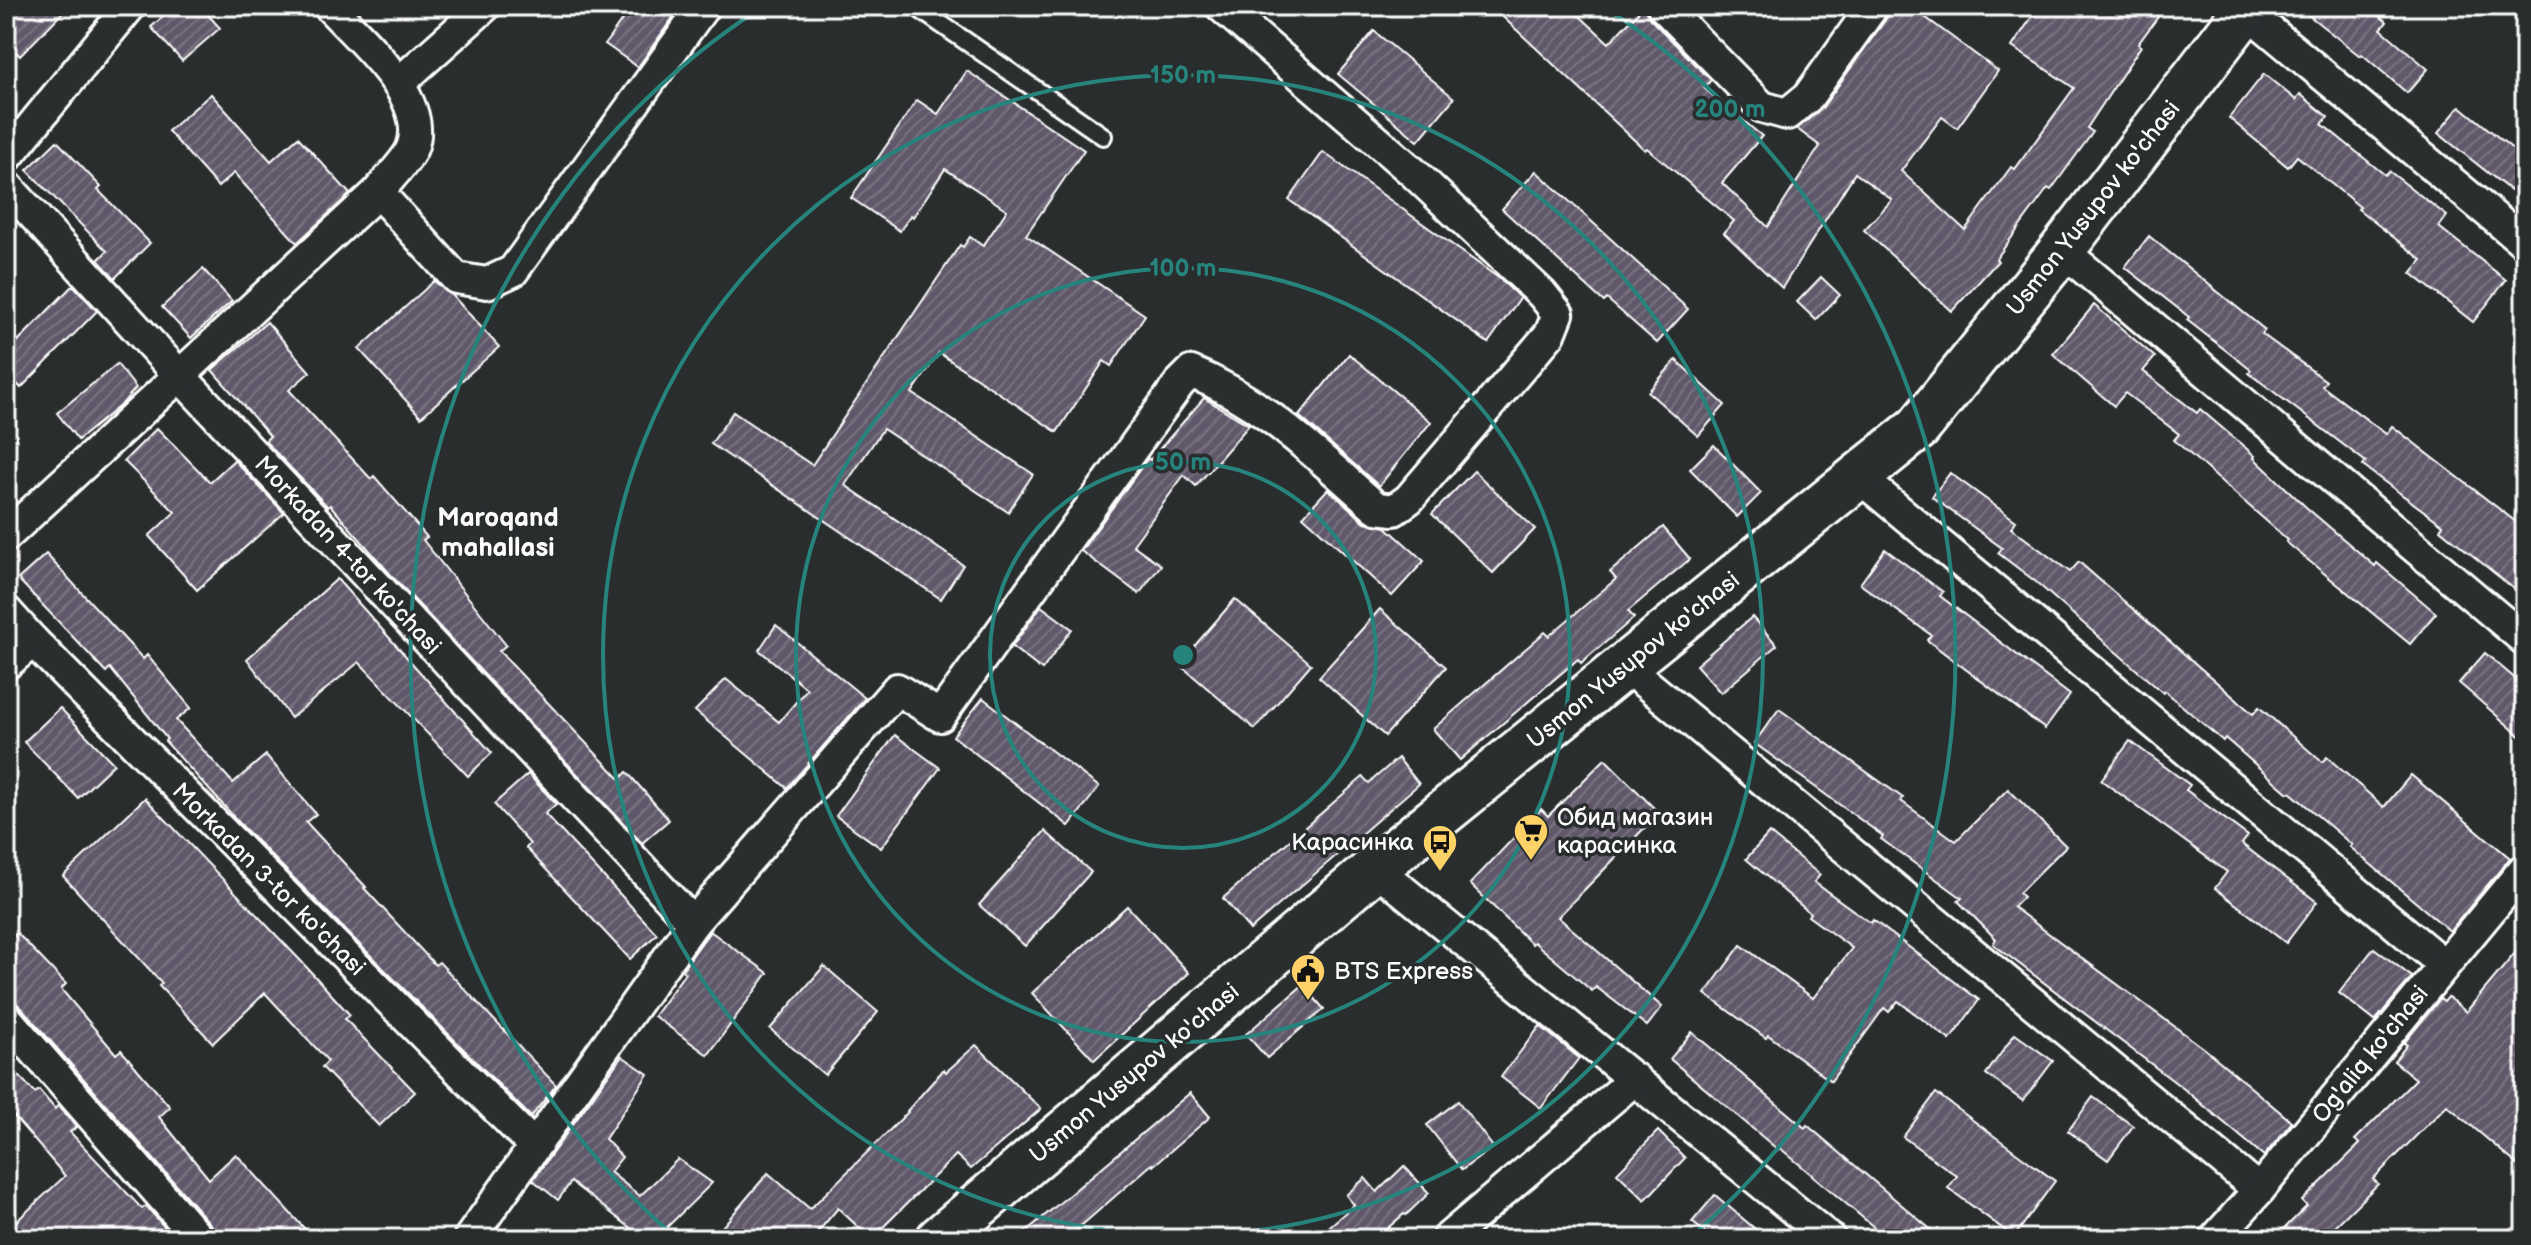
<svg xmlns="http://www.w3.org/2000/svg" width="2531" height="1245" font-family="'Balsamiq Sans',sans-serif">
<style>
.building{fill:url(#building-hatch);stroke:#fff;stroke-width:2}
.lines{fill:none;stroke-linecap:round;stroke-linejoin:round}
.service-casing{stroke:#fff;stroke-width:22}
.minor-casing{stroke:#fff;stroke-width:36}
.primary-casing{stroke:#fff;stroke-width:50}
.service{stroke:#2a2d2e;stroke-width:16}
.minor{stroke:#2a2d2e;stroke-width:30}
.primary{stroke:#2a2d2e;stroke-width:44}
.ring{fill:none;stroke:#27847c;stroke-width:4}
.labels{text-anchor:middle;stroke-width:7;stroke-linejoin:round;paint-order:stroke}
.street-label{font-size:24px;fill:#fff;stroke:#2a2d2e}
.poi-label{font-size:24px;fill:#fff;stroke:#2a2d2e;text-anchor:start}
.neighbourhood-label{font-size:26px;font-weight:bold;fill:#fff;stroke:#2a2d2e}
.centre{fill:#27847c;stroke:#2a2d2e;stroke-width:4}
.ring-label{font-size:24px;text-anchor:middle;font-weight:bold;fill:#27847c;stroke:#2a2d2e;stroke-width:7;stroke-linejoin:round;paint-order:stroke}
</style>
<defs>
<pattern id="building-hatch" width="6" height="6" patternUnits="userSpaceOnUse" patternTransform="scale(2)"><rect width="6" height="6" fill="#60596a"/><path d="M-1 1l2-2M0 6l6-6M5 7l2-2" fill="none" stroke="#787280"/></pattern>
</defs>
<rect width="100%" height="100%" fill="#2a2d2e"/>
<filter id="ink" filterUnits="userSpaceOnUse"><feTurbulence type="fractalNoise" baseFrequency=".0125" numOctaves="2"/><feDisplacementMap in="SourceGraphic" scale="16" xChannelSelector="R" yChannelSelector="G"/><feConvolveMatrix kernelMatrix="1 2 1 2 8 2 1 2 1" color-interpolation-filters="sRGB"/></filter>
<g filter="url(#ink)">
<g class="building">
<polygon points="6,6 69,6 20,56 6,42"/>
<polygon points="175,6 200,6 220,28 182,61 151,27"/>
<polygon points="632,6 681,6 638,67 605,44"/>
<polygon points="1491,6 1569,6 1609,43 1643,7 1650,19 1711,80 1704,88 1762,136 1722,183 1768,227 1820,146 1797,129 1822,108 1888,16 1891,6 1910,6 1998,71 1957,128 1942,117 1901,171 1965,230 2011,167 2015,169 2074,88 2012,47 2039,6 2166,6 2138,44 2141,46 2087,128 2093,132 2051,190 2048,188 1996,259 1998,261 1952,311 1864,230 1892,200 1855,173 1782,288 1724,233 1734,221 1647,148 1645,150"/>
<polygon points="2297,6 2367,6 2387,22 2381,29 2428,69 2407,93 2362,54 2360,56"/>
<polygon points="1374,31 1454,98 1418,141 1338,74"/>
<polygon points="967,71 1084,150 1026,235 1145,315 1111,366 1104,361 1057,432 939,353 912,393 1033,474 1008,512 883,429 845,485 963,565 941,599 711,444 733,412 812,465 960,245 963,247 970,237 983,246 1007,210 945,169 913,217 911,215 900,231 851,198 917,100 938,114"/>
<polygon points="2264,74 2296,100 2300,94 2328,117 2322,124 2385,175 2389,171 2447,216 2439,227 2506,280 2473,322 2411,273 2422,260 2358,209 2360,207 2297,156 2288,167 2229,118"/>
<polygon points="211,94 271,161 298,137 350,194 297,243 234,173 218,187 168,131"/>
<polygon points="2460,106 2525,159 2525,173 2511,191 2438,133"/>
<polygon points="57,141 101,187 98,190 150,243 115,278 98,260 107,251 27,170"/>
<polygon points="1323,152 1500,279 1520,298 1488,343 1289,200"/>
<polygon points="1536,171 1688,309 1657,343 1607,299 1604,302 1502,209"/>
<polygon points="2149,236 2265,330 2262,334 2326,381 2322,386 2386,434 2392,426 2525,529 2525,598 2440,529 2443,525 2363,466 2366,462 2249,373 2251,370 2187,320 2189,317 2125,267"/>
<polygon points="203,269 232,301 191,338 162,307"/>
<polygon points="1821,277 1840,295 1816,320 1797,302"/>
<polygon points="434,281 452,295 499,347 421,417 359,349"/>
<polygon points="73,285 97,311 21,388 6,372 6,328 18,341"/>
<polygon points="2094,305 2155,357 2143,371 2197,413 2200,409 2255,456 2254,458 2307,508 2375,566 2377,563 2436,613 2410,644 2286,542 2288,540 2174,440 2179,434 2125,393 2114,406 2053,354"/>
<polygon points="267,322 310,372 289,390 371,479 374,476 427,537 423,540 506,645 499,651 620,779 627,772 669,820 642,843 392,576 330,505 328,507 265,441 270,436 212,370"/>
<polygon points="1349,354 1431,422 1379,486 1299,416"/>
<polygon points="1676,360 1725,405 1698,436 1648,392"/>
<polygon points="117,364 136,388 122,404 78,440 57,413"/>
<polygon points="1204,398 1249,425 1196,486 1184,475 1133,545 1161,565 1139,594 1081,551 1148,458 1150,460"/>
<polygon points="157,428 210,482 234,460 284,513 197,590 149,536 175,512 124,461"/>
<polygon points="1714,445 1761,493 1737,517 1690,469"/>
<polygon points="1474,471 1535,529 1493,573 1432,514"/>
<polygon points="1950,473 2016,521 2011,528 2070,572 2079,562 2253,714 2259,707 2322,762 2327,757 2384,807 2411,775 2510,858 2450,931 2350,847 2352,845 2290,792 2288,793 2225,738 2223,741 2165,691 2163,693 2036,582 1998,553 2002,548 1932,497"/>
<polygon points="1328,489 1365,522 1386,527 1424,561 1392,596 1303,516"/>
<polygon points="1663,527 1690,559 1628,611 1634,618 1581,663 1578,659 1460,760 1433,729 1545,632 1549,636 1616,579 1610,572"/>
<polygon points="1885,549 1943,592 1940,596 2070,695 2045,729 1927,640 1931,635 1860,584"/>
<polygon points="46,554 143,659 147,655 191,708 176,720 233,783 266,755 316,814 306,822 366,887 364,888 435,965 439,962 556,1085 531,1117 244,828 165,741 167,739 110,668 106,672 18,579"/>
<polygon points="337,579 492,753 468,776 359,662 291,718 247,659"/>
<polygon points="1235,599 1311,664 1255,729 1179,664"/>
<polygon points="1041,606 1072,629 1042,670 1012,647"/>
<polygon points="1380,609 1446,667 1385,736 1319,677"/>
<polygon points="1752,617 1777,645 1721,693 1696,665"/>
<polygon points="776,625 865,698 787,788 695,711 726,679 779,722 807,689 759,650"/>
<polygon points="2485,653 2525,687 2525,740 2459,683"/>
<polygon points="983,698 1099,787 1069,826 953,736"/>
<polygon points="60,708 114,764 78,798 24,742"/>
<polygon points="1779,709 1903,798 1901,801 1956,841 2008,789 2066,846 2019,893 2023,897 2013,907 2205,1049 2292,1122 2264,1156 2184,1089 1993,944 1996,939 1958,901 1962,898 1881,839 1883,836 1754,743"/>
<polygon points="895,735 940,768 881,848 836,816"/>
<polygon points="2130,741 2190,785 2186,790 2248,836 2242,844 2317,902 2286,943 2215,888 2227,872 2101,780"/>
<polygon points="1398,758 1419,784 1250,930 1223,898 1363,777 1369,783"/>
<polygon points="1605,759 1659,813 1558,917 1662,1007 1647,1026 1596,987 1592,991 1534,942 1532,944 1470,884 1541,809 1548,816"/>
<polygon points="528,774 556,804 545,814 657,934 630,959 526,848 530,844 494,804"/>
<polygon points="145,798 300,960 350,1015 345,1019 415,1092 379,1126 322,1067 328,1061 265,993 213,1043 159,986 162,983 63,876"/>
<polygon points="1045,831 1091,872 1025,946 979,905"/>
<polygon points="1769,833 1820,875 1814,882 1871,923 1873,920 1979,1000 1950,1040 1898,1001 1889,1012 1884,1008 1831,1081 1768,1035 1766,1038 1705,994 1741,945 1813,998 1852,948 1808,916 1810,913 1746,859"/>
<polygon points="1127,906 1189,973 1094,1060 1032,993"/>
<polygon points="710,931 768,973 708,1055 654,1016 685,973 682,970"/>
<polygon points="17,933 66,984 61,989 116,1054 121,1050 170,1107 159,1117 209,1179 236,1154 314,1239 217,1239 213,1227 20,1006 6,996 6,944"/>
<polygon points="2525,941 2525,1171 2447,1105 2373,1179 2378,1184 2322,1239 2274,1239 2307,1206 2302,1201 2360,1144 2355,1140 2416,1079 2394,1061 2407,1045 2404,1043 2440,999 2444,1002 2448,997 2466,1012"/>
<polygon points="2374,948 2412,977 2375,1021 2339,993"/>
<polygon points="824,966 878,1012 825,1075 770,1029"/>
<polygon points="1303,985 1324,1009 1267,1058 1246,1034"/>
<polygon points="1540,1026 1579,1058 1541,1108 1501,1077"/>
<polygon points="1692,1032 1805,1128 1807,1125 1942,1239 1888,1239 1780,1148 1778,1150 1670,1059"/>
<polygon points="2015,1034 2053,1061 2023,1101 1986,1074"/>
<polygon points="976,1045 1041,1109 971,1169 956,1155 871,1239 838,1208 812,1239 712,1239 768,1173 810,1209 908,1112 907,1111 944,1069 946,1072"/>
<polygon points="622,1056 648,1074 605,1139 622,1157 610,1172 640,1196 678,1159 712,1183 655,1239 645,1239 571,1182 558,1200 533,1180"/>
<polygon points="6,1062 35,1093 39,1090 55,1109 58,1105 77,1127 70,1132 142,1209 146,1206 175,1239 6,1239 6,1231 65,1176 6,1107"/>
<polygon points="1190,1093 1210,1117 1153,1166 1152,1164 1066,1239 1017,1239"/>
<polygon points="1936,1093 2055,1181 2014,1237 1948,1188 1957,1176 1903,1137"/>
<polygon points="2093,1097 2133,1126 2108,1160 2068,1131"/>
<polygon points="1458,1101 1493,1147 1462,1170 1427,1125"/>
<polygon points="1658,1131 1685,1158 1645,1200 1617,1173"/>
<polygon points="1404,1166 1429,1193 1406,1215 1404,1214 1375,1239 1315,1239 1354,1205 1346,1195 1365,1178 1377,1192"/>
<polygon points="1715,1195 1767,1239 1713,1239 1692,1222"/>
</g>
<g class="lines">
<g class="service-casing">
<polyline id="service" points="915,6 1103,136"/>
</g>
<g class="minor-casing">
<g id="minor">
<path d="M329 6C359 39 431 99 412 148 407 161 387 180 378 192"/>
<polyline points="1663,6 1762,107 1787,114 1808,97 1873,6"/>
<polyline points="2246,11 2525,243"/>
<polyline points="399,83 485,6"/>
<polyline points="6,158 130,6"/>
<polyline points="6,185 179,375 693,923"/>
<polyline points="2062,250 2525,640"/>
<polyline points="1859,477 2443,964"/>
<polyline points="6,536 378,192 456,278 487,283 513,271 704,6"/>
<polyline points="6,611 33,641 534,1146"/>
<polyline points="6,664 33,641"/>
<polyline points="1625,666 2259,1190"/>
<polyline points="1375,868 1830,1239"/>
<polyline points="6,1018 199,1239"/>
<path d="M469 1239 693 923 897 689 940 716 1179 384 1191 372C1265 402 1318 457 1377 508L1394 510 1409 499 1550 334 1558 314 1542 294 1414 173 1221 6"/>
<polyline points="1447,1239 1635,1079"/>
<polyline points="2215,1239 2259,1190 2525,868"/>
</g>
</g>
<g class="primary-casing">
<polyline id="primary" points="939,1239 1375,868 1918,428 2062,250 2249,6"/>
</g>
<use href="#service" class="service"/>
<use href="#minor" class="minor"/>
<use href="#primary" class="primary"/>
</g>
</g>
<g class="ring">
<circle cx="1183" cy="655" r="193"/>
<circle cx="1183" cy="655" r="387"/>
<circle cx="1183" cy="655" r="580"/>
<path d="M676 1238A773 773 0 0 1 762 7M1604 7A773 773 0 0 1 1690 1238"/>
</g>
<defs>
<g id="supermarket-pin" transform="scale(1.8)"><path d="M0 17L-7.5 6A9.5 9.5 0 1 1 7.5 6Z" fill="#ffd166" stroke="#2a2d2e"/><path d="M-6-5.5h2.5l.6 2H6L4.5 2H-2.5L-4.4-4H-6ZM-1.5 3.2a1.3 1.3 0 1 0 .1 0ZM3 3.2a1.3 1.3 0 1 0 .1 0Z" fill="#111"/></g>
<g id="bus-pin" transform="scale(1.8)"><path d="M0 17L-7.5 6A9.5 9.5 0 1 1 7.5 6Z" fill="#ffd166" stroke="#2a2d2e"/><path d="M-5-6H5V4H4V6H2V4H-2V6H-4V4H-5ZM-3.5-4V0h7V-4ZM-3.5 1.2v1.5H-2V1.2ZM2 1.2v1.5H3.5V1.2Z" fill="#111"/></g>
<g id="civic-pin" transform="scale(1.8)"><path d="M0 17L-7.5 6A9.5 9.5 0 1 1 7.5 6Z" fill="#ffd166" stroke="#2a2d2e"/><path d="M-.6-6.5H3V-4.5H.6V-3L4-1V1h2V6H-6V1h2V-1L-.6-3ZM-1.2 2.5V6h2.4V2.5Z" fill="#111"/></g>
</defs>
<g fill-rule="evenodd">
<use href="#supermarket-pin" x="1531" y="831"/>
<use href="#bus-pin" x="1440" y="842"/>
<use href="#civic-pin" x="1308" y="971"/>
</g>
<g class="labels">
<g class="street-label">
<text transform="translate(2093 208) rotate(-52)" y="8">Usmon Yusupov ko'chasi</text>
<text transform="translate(348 555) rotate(47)" y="8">Morkadan 4-tor ko'chasi</text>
<text transform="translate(1633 660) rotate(-39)" y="8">Usmon Yusupov ko'chasi</text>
<text transform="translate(269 879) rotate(45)" y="8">Morkadan 3-tor ko'chasi</text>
<text transform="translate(2370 1054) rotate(-51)" y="8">Og'aliq ko'chasi</text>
<text transform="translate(1134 1073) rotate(-40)" y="8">Usmon Yusupov ko'chasi</text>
</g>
<g class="poi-label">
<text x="1557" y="825">Обид магазин<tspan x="1557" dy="28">карасинка</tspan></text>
<text x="1414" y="850" text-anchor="end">Карасинка</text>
<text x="1334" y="979">BTS Express</text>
</g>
<g class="neighbourhood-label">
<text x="498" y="526">Maroqand<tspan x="498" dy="30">mahallasi</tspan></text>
</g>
</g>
<circle cx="1183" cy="655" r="12" class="centre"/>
<g class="ring-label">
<text x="1183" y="83">150 m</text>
<text x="1730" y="117">200 m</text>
<text x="1183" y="276">100 m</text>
<text x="1183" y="470">50 m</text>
</g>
<rect width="2531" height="1245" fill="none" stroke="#2a2d2e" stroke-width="32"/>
<rect x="16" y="16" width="2499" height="1213" fill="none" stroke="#fff" stroke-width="3" filter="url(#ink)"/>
</svg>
